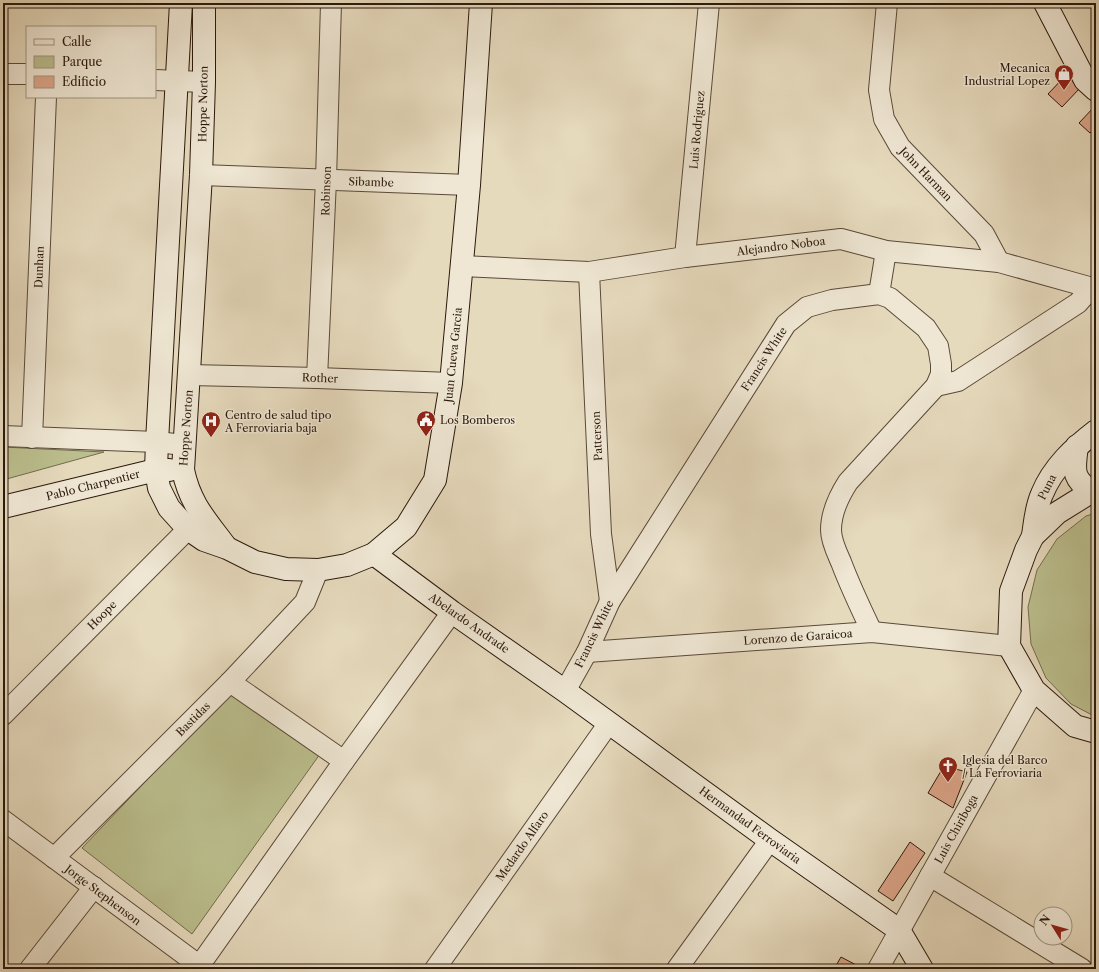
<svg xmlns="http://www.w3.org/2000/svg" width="1099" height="972" font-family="'Libre Caslon Text',serif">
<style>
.green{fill:#bbbe8d;stroke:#736c4d}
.building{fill:#dda68a;stroke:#2b190d}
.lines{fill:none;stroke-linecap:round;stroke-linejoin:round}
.street-casing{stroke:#5a4939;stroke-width:22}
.secondary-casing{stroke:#2b190d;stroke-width:24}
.street{stroke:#efe7d4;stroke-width:20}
.secondary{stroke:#efe7d4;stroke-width:22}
.labels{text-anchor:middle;stroke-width:3;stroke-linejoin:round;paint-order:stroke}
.poi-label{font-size:11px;fill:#2b190d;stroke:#efe7d4;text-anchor:start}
.street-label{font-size:11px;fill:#2b190d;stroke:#efe7d4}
</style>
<rect width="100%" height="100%" fill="#e6dabd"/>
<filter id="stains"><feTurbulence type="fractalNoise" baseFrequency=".005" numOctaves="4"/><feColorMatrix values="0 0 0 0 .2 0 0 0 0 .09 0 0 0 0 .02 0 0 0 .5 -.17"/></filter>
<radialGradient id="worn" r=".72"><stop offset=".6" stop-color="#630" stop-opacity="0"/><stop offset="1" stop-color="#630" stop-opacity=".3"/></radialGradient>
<g class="green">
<polygon points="3,447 104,452 3,480"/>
<polygon points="1096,513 1096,717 1071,704 1046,678 1031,644 1028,607 1037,570 1057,539 1086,516"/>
<polygon points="229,694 320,754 192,934 82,848"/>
</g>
<g class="building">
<polygon points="1066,75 1080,88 1062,107 1048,94"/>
<polygon points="1095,106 1096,107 1096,127 1090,133 1079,123"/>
<polygon points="944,766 967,772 953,808 928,793"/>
<polygon points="910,842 925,853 893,901 878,891"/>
<polygon points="841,957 860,967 859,969 834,969"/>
</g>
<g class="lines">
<g class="street-casing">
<g id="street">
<polyline points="887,3 879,90 884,119 900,147 984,234 999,262"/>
<polyline points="3,74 27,74"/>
<polyline points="155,80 204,82"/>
<polyline points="201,175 469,185"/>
<polyline points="685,257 709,3"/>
<polyline points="462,266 589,272 685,257 841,239 886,251 999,262 1096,289"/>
<polyline points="589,272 601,534 610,601"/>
<polyline points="879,294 886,251"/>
<polyline points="189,375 317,378 451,383"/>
<polyline points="317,378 326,180 331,3"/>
<polyline points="936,386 958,381 1078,303 1091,288"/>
<polyline points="3,436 157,442 184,445"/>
<polyline points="32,438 46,97"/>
<polyline points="587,652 872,632 1009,646"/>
<polyline points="230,682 344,761"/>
<path d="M565 691 587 652 610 601 786 324 807 307 832 300 879 294 890 298 926 328 938 346 941 364V374L936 386 848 482C839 496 831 513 831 530 831 541 837 553 841 562 850 586 861 609 872 632"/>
<polyline points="3,715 199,518"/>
<polyline points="3,820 204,969"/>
<polyline points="54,858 230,682 305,602 318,570"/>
<polyline points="930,876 1082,969"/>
<polyline points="30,969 94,887"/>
<polyline points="197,969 344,761 452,612"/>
<polyline points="435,969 609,723"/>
<polyline points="677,969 770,840"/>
<polyline points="878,969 1034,690"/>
</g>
</g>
<g class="secondary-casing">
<g id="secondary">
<polyline points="181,3 157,442 156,470 159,488 169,508 188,529 204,540 227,548 255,562 286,569 318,570 347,565 374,554 406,527 435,480 451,383 469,185 481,3"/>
<path d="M204 3V82L201 175 183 470C190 504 206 520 226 547"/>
<polyline points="1045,3 1085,80 1096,90"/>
<path d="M1077 446C1074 470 1071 479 1094 493"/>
<polyline points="1096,492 1086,495 1057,513 1033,536 1026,550 1011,591 1009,646 1034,690 1075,726 1096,732"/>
<polyline points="3,507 156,470 169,470"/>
<path d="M1033 536C1035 522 1036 507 1042 494 1053 467 1074 448 1096 431"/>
<polyline points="374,554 452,612 565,691 770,840 899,930 922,969"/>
</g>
</g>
<use href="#street" class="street"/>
<use href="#secondary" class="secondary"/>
</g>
<defs>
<g id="shop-pin" transform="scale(1)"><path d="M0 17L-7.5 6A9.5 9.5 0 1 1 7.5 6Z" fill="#8f2418" stroke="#efe7d4"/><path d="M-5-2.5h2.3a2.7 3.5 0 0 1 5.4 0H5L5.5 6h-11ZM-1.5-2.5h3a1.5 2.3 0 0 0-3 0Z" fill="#fff"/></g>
<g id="civic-pin" transform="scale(1)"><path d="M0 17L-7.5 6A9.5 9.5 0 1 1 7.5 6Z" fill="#8f2418" stroke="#efe7d4"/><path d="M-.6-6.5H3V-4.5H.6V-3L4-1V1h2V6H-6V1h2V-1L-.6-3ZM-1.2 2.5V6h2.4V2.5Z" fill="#fff"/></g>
<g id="hospital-pin" transform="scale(1)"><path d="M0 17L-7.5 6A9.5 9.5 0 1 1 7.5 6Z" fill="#8f2418" stroke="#efe7d4"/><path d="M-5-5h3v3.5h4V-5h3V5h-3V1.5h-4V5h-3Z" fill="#fff"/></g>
<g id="church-pin" transform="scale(1)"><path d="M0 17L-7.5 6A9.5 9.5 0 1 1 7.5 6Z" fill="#8f2418" stroke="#efe7d4"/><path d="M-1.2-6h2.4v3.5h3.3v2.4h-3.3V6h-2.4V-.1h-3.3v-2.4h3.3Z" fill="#fff"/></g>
</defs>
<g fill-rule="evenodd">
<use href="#shop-pin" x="1064" y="74"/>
<use href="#civic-pin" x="426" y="420"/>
<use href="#hospital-pin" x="211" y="421"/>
<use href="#church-pin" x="948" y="766"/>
</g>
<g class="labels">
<g class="poi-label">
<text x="1050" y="72" text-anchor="end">Mecanica<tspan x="1050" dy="13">Industrial Lopez</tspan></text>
<text x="225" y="419">Centro de salud tipo<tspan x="225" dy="13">A Ferroviaria baja</tspan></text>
<text x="440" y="424">Los Bomberos</text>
<text x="962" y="764">Iglesia del Barco<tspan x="962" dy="13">/ La Ferroviaria</tspan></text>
</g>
<g class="street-label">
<text transform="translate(203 104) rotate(-89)" y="4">Hoppe Norton</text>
<text transform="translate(697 130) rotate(-85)" y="4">Luis Rodriguez</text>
<text transform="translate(926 174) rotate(46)" y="4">John Harman</text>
<text transform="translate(371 182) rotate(2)" y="4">Sibambe</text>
<text transform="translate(326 191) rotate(-88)" y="4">Robinson</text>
<text transform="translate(781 246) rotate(-7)" y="4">Alejandro Noboa</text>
<text transform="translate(39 267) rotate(-88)" y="4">Dunhan</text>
<text transform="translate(453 355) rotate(-84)" y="4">Juan Cueva Garcia</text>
<text transform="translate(764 359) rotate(-57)" y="4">Francis White</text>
<text transform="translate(320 378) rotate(2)" y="4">Rother</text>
<text transform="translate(186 428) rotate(-86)" y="4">Hoppe Norton</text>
<text transform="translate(597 436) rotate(-93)" y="4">Patterson</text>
<text transform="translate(93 485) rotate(-14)" y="4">Pablo Charpentier</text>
<text transform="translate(1047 487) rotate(-63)" y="4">Puna</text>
<text transform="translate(102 615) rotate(-45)" y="4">Hoope</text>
<text transform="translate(469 623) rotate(35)" y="4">Abelardo Andrade</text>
<text transform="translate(594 634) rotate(-64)" y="4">Francis White</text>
<text transform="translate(798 637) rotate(-4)" y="4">Lorenzo de Garaicoa</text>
<text transform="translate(193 719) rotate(-45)" y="4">Bastidas</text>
<text transform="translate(750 825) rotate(36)" y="4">Hermandad Ferroviaria</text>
<text transform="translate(956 829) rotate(-61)" y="4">Luis Chiriboga</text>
<text transform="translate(522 846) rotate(-55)" y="4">Medardo Alfaro</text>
<text transform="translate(103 895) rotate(37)" y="4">Jorge Stephenson</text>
</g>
</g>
<rect width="1099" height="972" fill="none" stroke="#e6dabd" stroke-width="16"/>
<rect x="4" y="4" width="1091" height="964" fill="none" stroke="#2b190d" stroke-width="2"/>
<rect x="8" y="8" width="1083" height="956" fill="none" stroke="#2b190d"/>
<rect x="26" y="26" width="130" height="72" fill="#efe7d4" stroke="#a19584"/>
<rect x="34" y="39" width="20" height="6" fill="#efe7d4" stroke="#a19584"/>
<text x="62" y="46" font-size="12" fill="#2b190d">Calle</text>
<rect x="34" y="56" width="20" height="12" fill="#bbbe8d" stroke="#a19584"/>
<text x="62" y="66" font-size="12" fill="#2b190d">Parque</text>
<rect x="34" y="76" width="20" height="12" fill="#dda68a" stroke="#a19584"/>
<text x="62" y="86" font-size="12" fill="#2b190d">Edificio</text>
<g transform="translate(1053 926) rotate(307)"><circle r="19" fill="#efe7d4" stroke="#a19584"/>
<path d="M0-3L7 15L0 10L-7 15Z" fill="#8f2418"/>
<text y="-6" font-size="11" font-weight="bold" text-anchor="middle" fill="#2b190d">N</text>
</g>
<rect width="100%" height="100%" filter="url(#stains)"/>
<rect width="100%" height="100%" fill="url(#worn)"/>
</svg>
